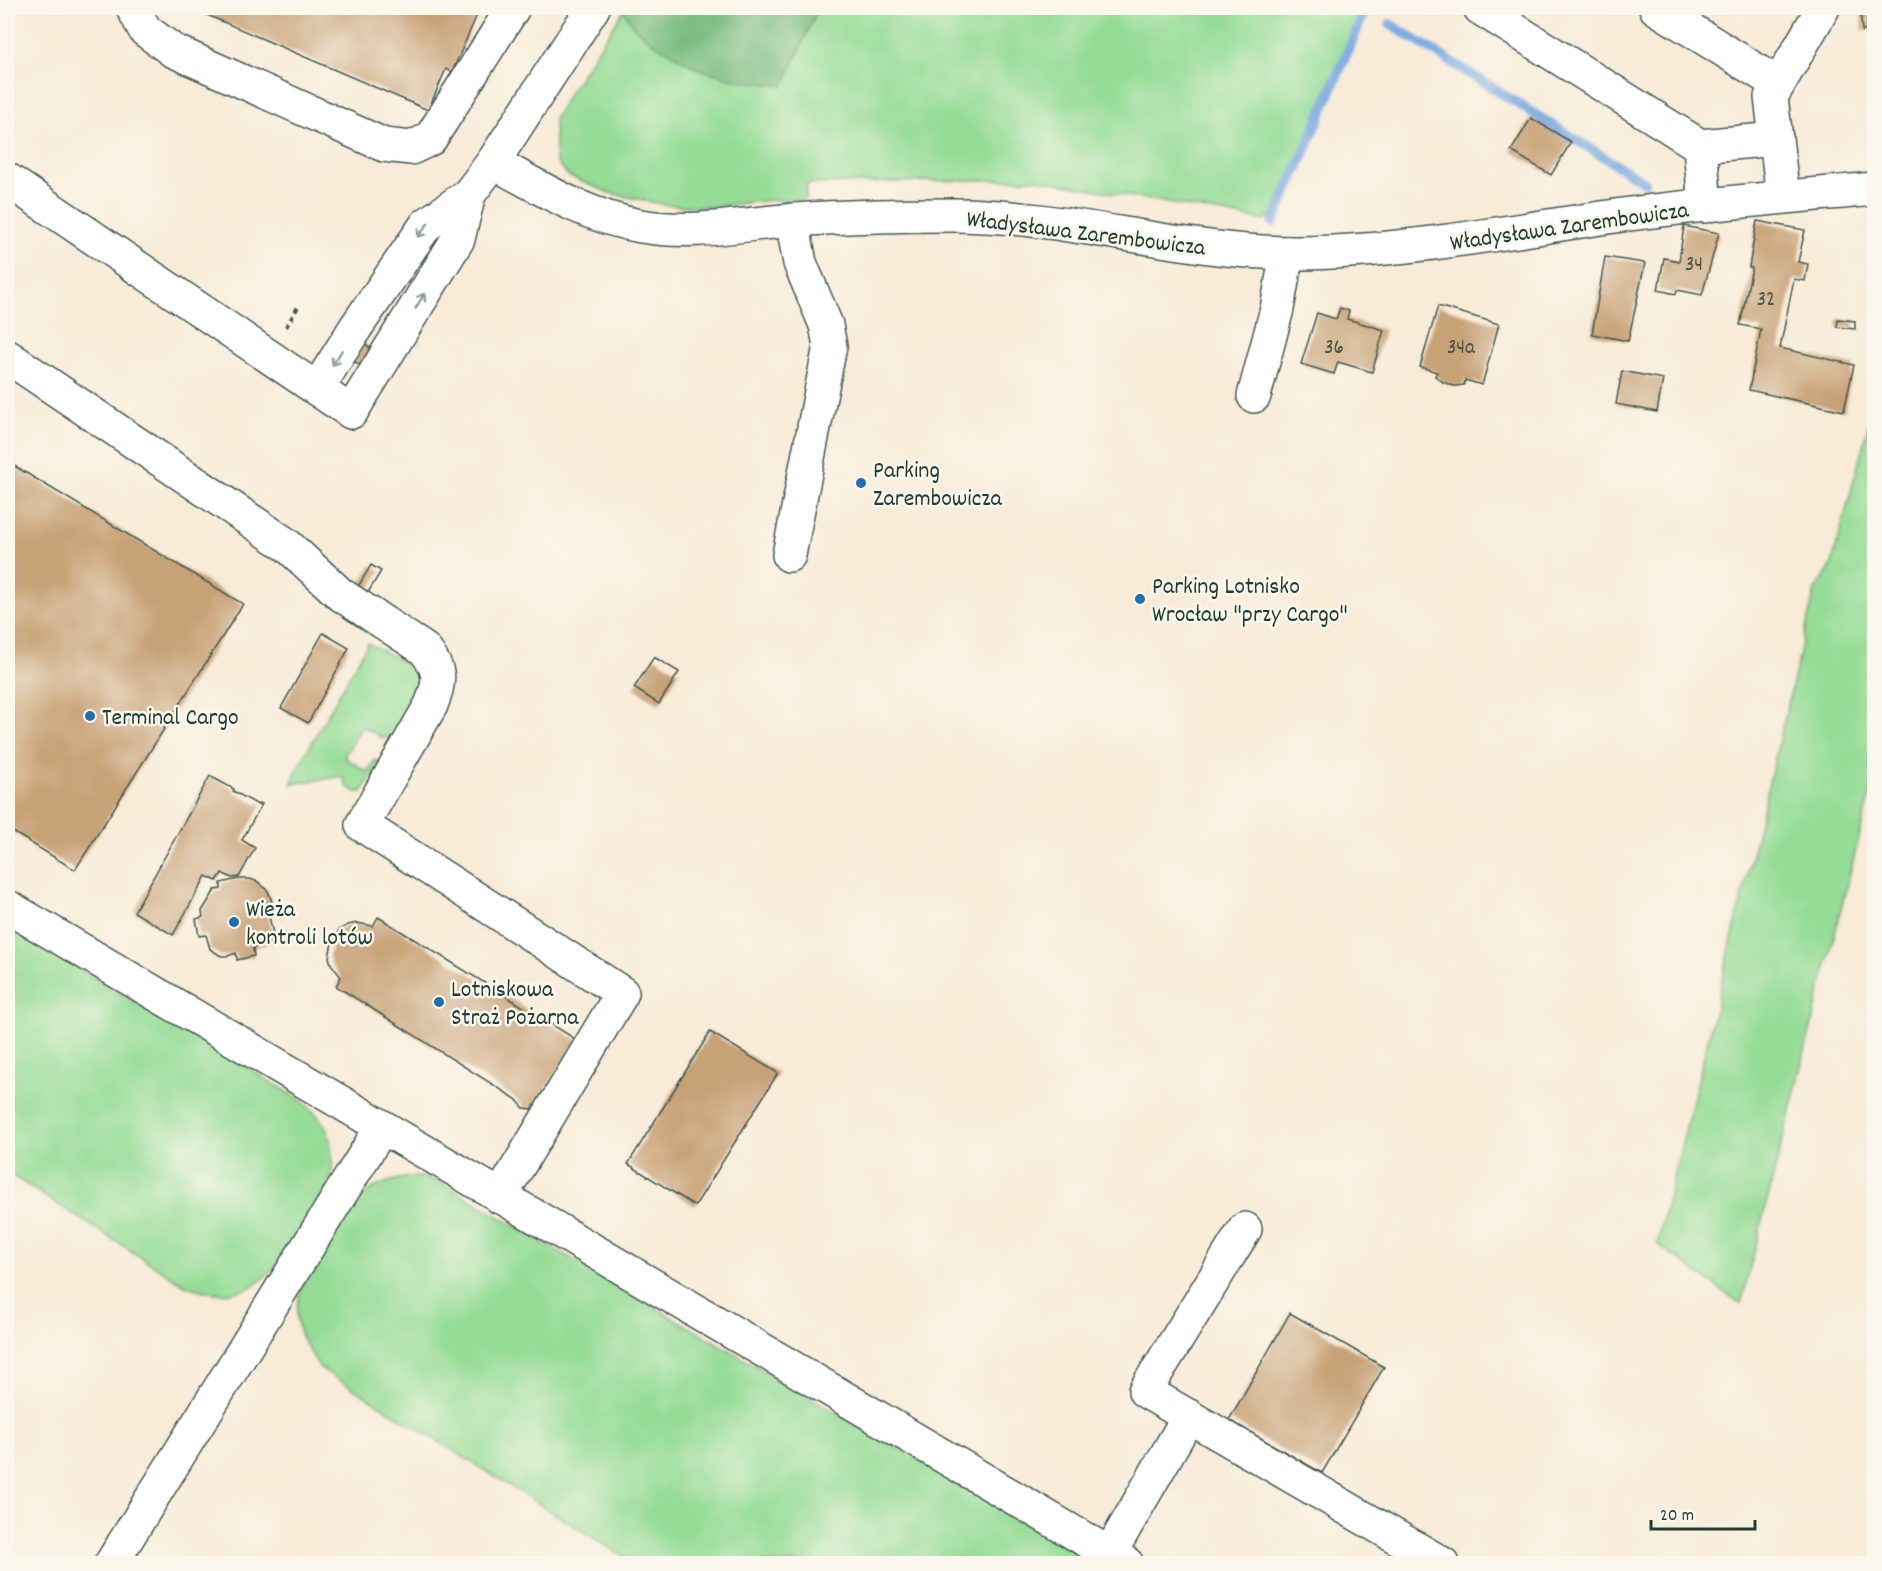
<svg xmlns="http://www.w3.org/2000/svg" width="1882" height="1571" font-family="Dekko,sans-serif">
<style>
.green{fill:#95dc96;stroke:#5a8c65;stroke-width:1.5}
.forest{fill:#78bc7f;stroke:#4c7c5a;stroke-width:1.5}
.lines{fill:none;stroke-linecap:round;stroke-linejoin:round}
.stream{stroke:#76a7e1;stroke-width:10}
.building{fill:#c8a277}
.minor-casing{stroke:#40574c;stroke-width:36}
.path{stroke:#40574c;stroke-width:4;stroke-dasharray:4.5 4.5;stroke-linecap:butt}
.minor{stroke:#fff;stroke-width:33}
.oneway{stroke:#8f9e9a}
.poi-dot{fill:#1f6fb2;stroke:#fbf7ec;stroke-width:2}
.labels{text-anchor:middle;stroke-width:5;stroke-linejoin:round;paint-order:stroke}
.number-label{font-size:21px;fill:#495645}
.street-label{font-size:24px;fill:#1f3d34;stroke:#fbf7ec}
.poi-label{font-size:24px;fill:#1f3d34;stroke:#fbf7ec;text-anchor:start}
</style>
<rect width="100%" height="100%" fill="#fbf7ec"/>
<filter id="ink" filterUnits="userSpaceOnUse"><feTurbulence type="fractalNoise" baseFrequency=".0167" numOctaves="2"/><feDisplacementMap in="SourceGraphic" scale="12" xChannelSelector="R" yChannelSelector="G"/><feConvolveMatrix kernelMatrix="1 2 1 2 8 2 1 2 1" color-interpolation-filters="sRGB"/></filter>
<filter id="wash" filterUnits="userSpaceOnUse"><feTurbulence type="fractalNoise" baseFrequency=".008" numOctaves="4" result="noise"/><feDisplacementMap in="SourceGraphic" scale="24" xChannelSelector="R" yChannelSelector="G"/><feGaussianBlur stdDeviation="1.35" result="paint"/><feColorMatrix in="noise" values="0 0 0 0 0 0 0 0 0 0 0 0 0 0 0 0 0 1.4 0 .05"/><feComposite in="paint" operator="in"/></filter>
<g filter="url(#wash)">
<rect width="100%" height="100%" fill="#f8ebd7"/>
<g class="green">
<polygon points="818,8 1363,8 1273,217 1268,216 1265,221 1037,179 807,184 806,199 772,200 708,207 666,205 610,193 569,176 556,162 554,120 565,100 624,10 632,25 783,86"/>
<polygon points="1874,405 1874,778 1741,1304 1657,1244 1708,1040 1815,590 1831,567"/>
<path d="M368 643 414 668C427 692 407 715 396 736L382 738 362 726 344 757 367 772 375 760 380 763 362 792H356L346 786 344 778 338 777 291 784 298 767Z"/>
<path d="M8 927 298 1098C308 1106 321 1117 326 1128 333 1144 335 1171 328 1186 321 1200 311 1212 303 1225 272 1276 250 1310 185 1285L8 1173Z"/>
<path d="M408 1177H422L438 1181 1095 1563H634L320 1368C314 1358 306 1347 301 1336 283 1290 328 1241 352 1204 369 1188 386 1181 408 1177Z"/>
</g>
<polygon class="forest" points="626,8 818,8 783,86 737,80 696,68 650,41 632,25 624,10"/>
<g class="lines">
<g class="stream">
<polyline points="1390,24 1644,182"/>
<polyline points="1273,222 1297,170 1365,11 1360,8"/>
</g>
</g>
<g id="blocks">
<g class="building">
<polygon points="191,8 480,8 452,72 446,69 428,110"/>
<polygon points="1860,8 1874,8 1874,30 1862,31"/>
<polygon points="1531,118 1571,142 1551,175 1511,151"/>
<polygon points="1757,221 1805,230 1798,262 1808,264 1805,281 1794,279 1780,348 1854,365 1844,411 1749,390 1761,329 1740,325 1752,268 1749,267"/>
<polygon points="1684,226 1719,233 1702,295 1677,290 1676,294 1658,290 1664,258 1679,261"/>
<polygon points="1605,257 1645,263 1628,341 1592,334"/>
<polygon points="1438,306 1499,324 1482,385 1465,380 1464,385 1454,386 1443,382 1435,376 1437,372 1420,367"/>
<polygon points="1340,308 1349,311 1347,319 1384,330 1372,372 1338,362 1334,374 1301,364 1317,313 1336,319"/>
<polygon points="1838,319 1855,321 1855,329 1837,327"/>
<polygon points="364,343 374,351 363,367 352,360"/>
<polygon points="1622,371 1663,379 1657,412 1616,404"/>
<polygon points="8,462 243,604 75,870 8,829"/>
<polygon points="371,565 381,571 366,596 356,590"/>
<polygon points="323,633 349,648 308,723 281,708"/>
<polygon points="654,657 679,672 659,704 634,688"/>
<polygon points="210,776 234,789 233,791 258,805 259,803 262,804 242,840 255,848 239,877 232,878 222,873 217,881 206,876 173,935 134,912"/>
<polygon points="238,879 250,879 258,882 268,891 272,902 266,903 275,942 253,948 254,956 237,960 236,953 228,956 221,956 210,949 206,935 199,936 196,919 203,917 202,911 215,890 221,889 221,883"/>
<polygon points="378,917 577,1040 533,1109 524,1108 516,1099 336,986 341,977 331,964 329,957 333,938 340,929 348,925 357,923 373,926"/>
<polygon points="710,1032 778,1073 695,1206 628,1164"/>
<polygon points="1290,1313 1384,1367 1322,1473 1229,1420"/>
</g>
</g>
</g>
<g filter="url(#ink)">
<use href="#blocks" fill-opacity="0" stroke="#40574c" stroke-width="1.5"/>
<g class="lines">
<g class="minor-casing">
<g id="minor">
<polyline points="133,8 145,30 172,50 384,145 411,148 430,139 513,8"/>
<polyline points="1480,8 1700,146 1775,139"/>
<polyline points="1656,8 1778,84"/>
<polyline points="1700,146 1705,206"/>
<path d="M493 162C540 188 587 217 641 226 695 235 742 224 795 220 849 216 903 215 957 215 1073 216 1185 254 1300 253 1406 252 1510 231 1615 216 1701 204 1788 197 1874 189"/>
<polyline points="8,180 351,412 458,239 469,194"/>
<polyline points="1783,197 1771,97 1823,8"/>
<path d="M8 357 287 545 340 594 424 649C441 670 441 680 431 705L362 825 622 993 500 1197"/>
<polyline points="317,389 356,327 426,225 469,194 493,162 593,8"/>
<polyline points="1254,396 1277,309 1287,253"/>
<polyline points="789,555 830,346 826,325 800,263 792,220"/>
<polyline points="8,907 1127,1564"/>
<polyline points="1245,1229 1145,1391 1443,1564"/>
<polyline points="1110,1553 1189,1416"/>
<polyline points="111,1564 382,1127"/>
</g>
</g>
<polyline class="path" points="286,327 298,307"/>
<use href="#minor" class="minor"/>
</g>
<defs><path id="oneway-shaft" d="M-6 0H5M1.5-3L5.5 0L1.5 3" fill="none" stroke-width="1.6" stroke-linecap="round" stroke-linejoin="round" transform="scale(1.5)"/></defs>
<g class="oneway">
<use href="#oneway-shaft" transform="translate(423 230) rotate(128)"/>
<use href="#oneway-shaft" transform="translate(420 301) rotate(-59)"/>
<use href="#oneway-shaft" transform="translate(337 358) rotate(122)"/>
</g>
</g>
<g class="poi-dot">
<circle cx="861" cy="483" r="6"/>
<circle cx="1140" cy="599" r="6"/>
<circle cx="90" cy="716" r="6"/>
<circle cx="234" cy="922" r="6"/>
<circle cx="439" cy="1002" r="6"/>
</g>
<g class="labels">
<g class="number-label">
<text x="1694" y="270">34</text>
<text x="1766" y="305">32</text>
<text x="1334" y="353">36</text>
<text x="1461" y="353">34a</text>
</g>
<g class="street-label">
<text transform="translate(1569 225) rotate(-8)" y="8">Władysława Zarembowicza</text>
<text transform="translate(1086 232) rotate(7)" y="8">Władysława Zarembowicza</text>
</g>
<g class="poi-label">
<text x="873" y="477">Parking<tspan x="873" dy="28">Zarembowicza</tspan></text>
<text x="1152" y="593">Parking Lotnisko<tspan x="1152" dy="28">Wrocław "przy Cargo"</tspan></text>
<text x="102" y="724">Terminal Cargo</text>
<text x="246" y="916">Wieża<tspan x="246" dy="28">kontroli lotów</tspan></text>
<text x="451" y="996">Lotniskowa<tspan x="451" dy="28">Straż Pożarna</tspan></text>
</g>
</g>
<rect width="1882" height="1571" fill="none" stroke="#fbf7ec" stroke-width="30"/>
<path d="M1651 1520v9h104v-9" fill="none" stroke="#1f3d34" stroke-width="3"/>
<text x="1660" y="1520" font-size="18" fill="#1f3d34" stroke="#fbf7ec" stroke-width="4.5" paint-order="stroke">20 m</text>
</svg>
